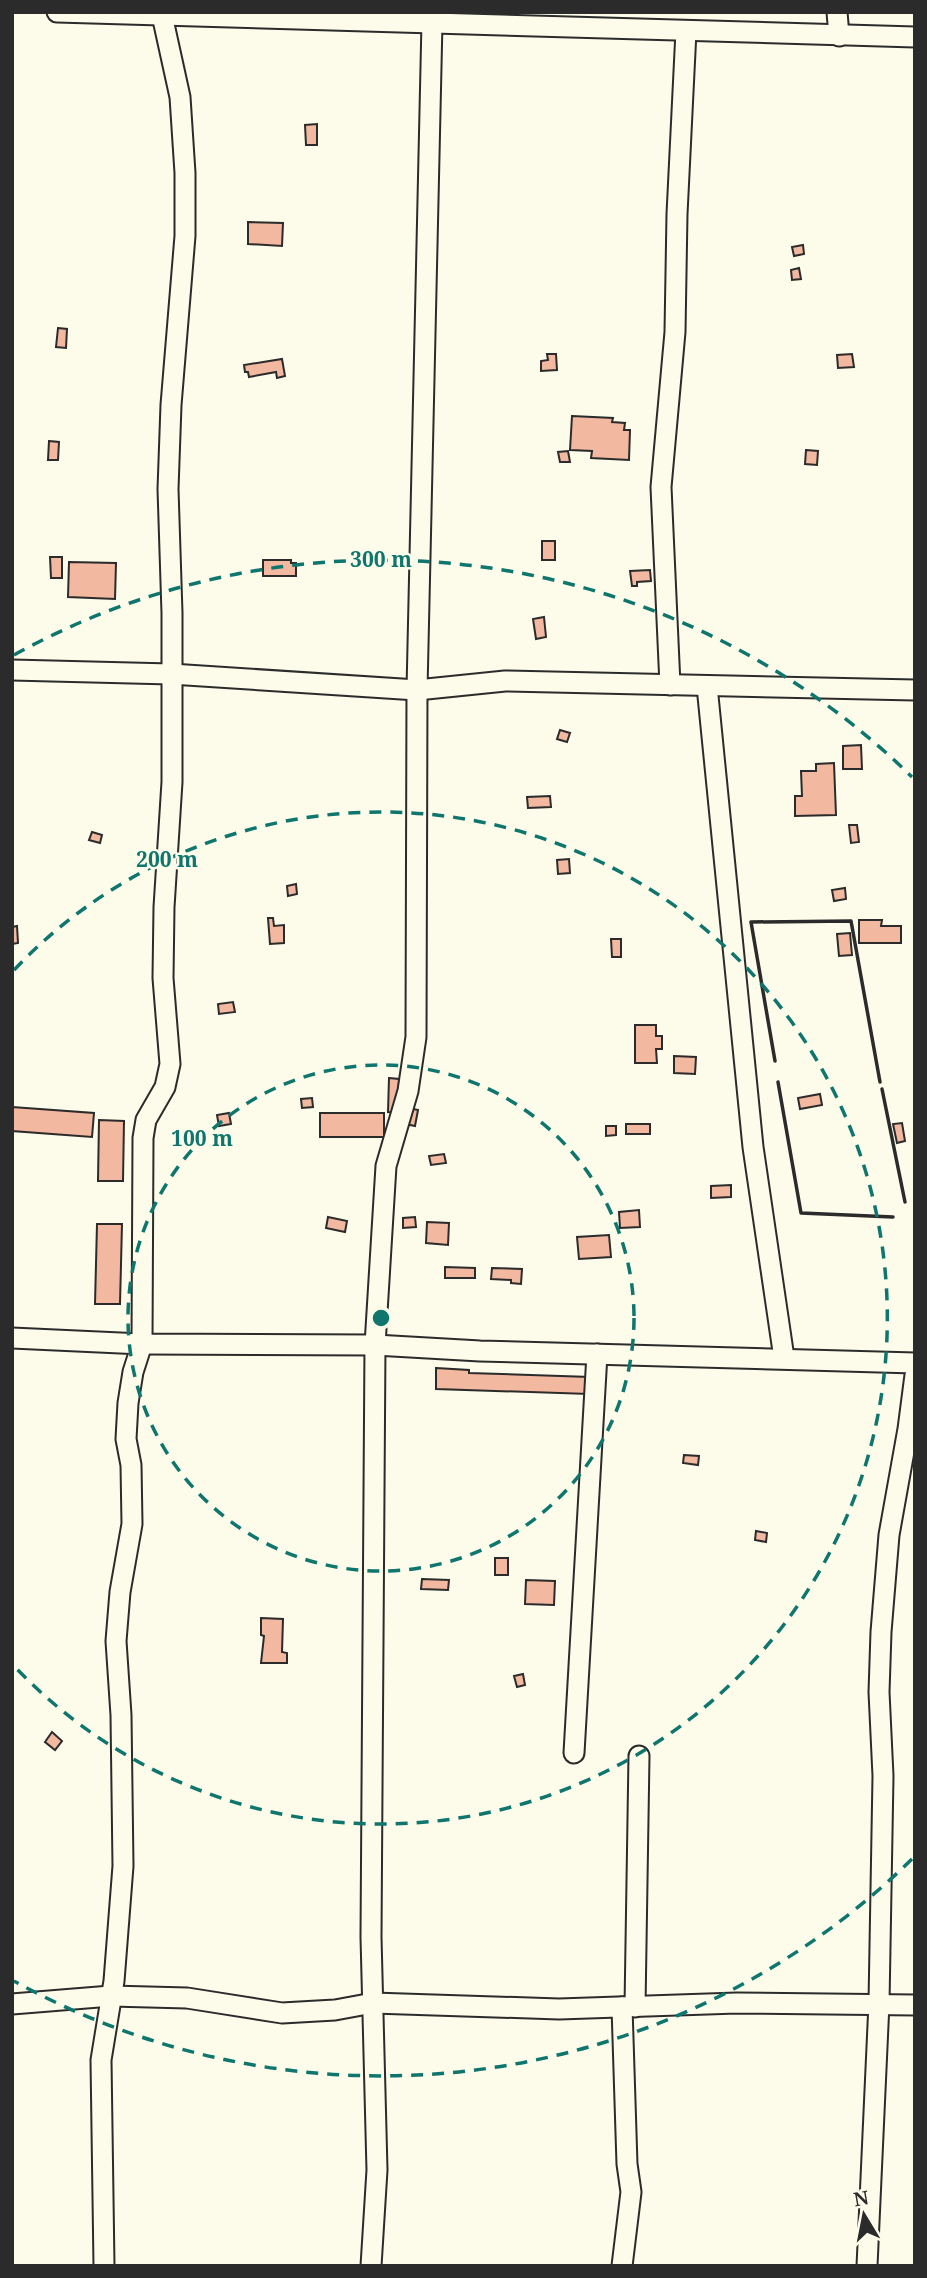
<svg xmlns="http://www.w3.org/2000/svg" width="927" height="2278" font-family="'Noto Serif',serif">
<style>
.building{fill:#f2b8a0;stroke:#2b2b2b;stroke-width:2}
.lines{fill:none;stroke-linecap:round;stroke-linejoin:round}
.minor-casing{stroke:#2b2b2b;stroke-width:23}
.minor{stroke:#fdfbea;stroke-width:19}
.wall{stroke:#2b2b2b;stroke-width:3.5}
.ring{fill:none;stroke:#0f766e;stroke-width:3.5;stroke-dasharray:12 9}
.centre{fill:#0f766e;stroke:#fdfbea;stroke-width:3.5}
.ring-label{font-size:21px;text-anchor:middle;font-weight:bold;fill:#0f766e;stroke:#fdfbea;stroke-width:5;stroke-linejoin:round;paint-order:stroke}
</style>
<rect width="100%" height="100%" fill="#fdfbea"/>
<g class="building">
<polygon points="317,124 317,145 306,145 305,125"/>
<polygon points="248,222 283,223 282,246 248,244"/>
<polygon points="803,245 804,254 794,256 792,247"/>
<polygon points="799,268 801,279 792,280 791,270"/>
<polygon points="58,328 67,329 66,348 56,347"/>
<polygon points="547,354 556,354 557,370 541,371 541,361 548,360"/>
<polygon points="852,354 854,367 838,368 837,355"/>
<polygon points="282,359 285,376 277,378 276,372 249,377 248,372 245,372 244,365"/>
<polygon points="572,416 613,418 612,422 625,423 624,430 630,430 629,460 591,458 592,451 570,450"/>
<polygon points="49,441 59,442 58,460 48,460"/>
<polygon points="806,450 818,451 817,465 805,464"/>
<polygon points="568,451 570,462 560,462 558,452"/>
<rect x="542" y="541" width="13" height="19"/>
<polygon points="50,557 62,557 62,578 51,578"/>
<polygon points="263,560 291,560 291,563 296,563 296,576 263,576"/>
<polygon points="69,562 116,563 115,599 68,597"/>
<polygon points="650,570 651,581 637,582 637,586 632,586 630,571"/>
<polygon points="544,617 546,637 536,639 533,619"/>
<polygon points="560,730 570,733 567,742 557,739"/>
<polygon points="861,745 862,769 843,769 843,746"/>
<polygon points="834,763 836,815 795,816 795,796 802,796 801,771 816,771 816,764"/>
<polygon points="550,796 551,807 528,808 527,797"/>
<polygon points="849,825 857,825 859,842 851,843"/>
<polygon points="92,832 102,835 100,843 89,840"/>
<polygon points="569,859 570,873 558,874 557,860"/>
<polygon points="296,884 297,894 288,896 287,886"/>
<polygon points="845,888 846,899 834,901 832,890"/>
<polygon points="268,918 273,918 274,926 284,925 284,943 270,944"/>
<polygon points="859,920 882,920 881,926 901,926 901,943 859,943"/>
<polygon points="17,926 18,943 12,944 12,927"/>
<polygon points="850,933 852,955 839,956 837,934"/>
<polygon points="611,939 621,939 621,957 612,957"/>
<polygon points="233,1002 235,1012 219,1014 218,1004"/>
<polygon points="635,1025 656,1025 656,1036 662,1036 662,1049 656,1049 657,1063 635,1063"/>
<polygon points="674,1056 696,1057 695,1074 674,1073"/>
<polygon points="389,1078 399,1079 398,1113 388,1112"/>
<polygon points="820,1094 822,1105 800,1109 798,1098"/>
<polygon points="312,1098 313,1107 302,1108 301,1099"/>
<polygon points="12,1107 94,1113 92,1137 12,1131"/>
<polygon points="409,1108 418,1110 415,1126 405,1124"/>
<polygon points="229,1113 231,1124 219,1126 217,1115"/>
<rect x="320" y="1113" width="64" height="24"/>
<polygon points="99,1120 124,1121 123,1181 98,1181"/>
<polygon points="902,1123 905,1141 897,1143 893,1124"/>
<rect x="626" y="1124" width="24" height="10"/>
<polygon points="606,1126 616,1126 616,1135 606,1136"/>
<polygon points="444,1154 446,1163 431,1165 429,1156"/>
<polygon points="731,1185 731,1197 711,1198 711,1186"/>
<polygon points="639,1210 640,1227 620,1228 619,1212"/>
<polygon points="328,1217 347,1221 345,1232 326,1228"/>
<polygon points="415,1217 416,1227 403,1228 403,1218"/>
<polygon points="427,1222 449,1223 448,1245 426,1243"/>
<polygon points="97,1224 122,1224 120,1304 95,1304"/>
<polygon points="609,1235 611,1257 579,1259 577,1237"/>
<polygon points="445,1267 475,1268 475,1278 445,1278"/>
<polygon points="492,1268 522,1269 521,1284 511,1283 511,1280 491,1279"/>
<polygon points="436,1368 469,1370 469,1373 590,1377 589,1394 436,1389"/>
<polygon points="684,1455 699,1456 698,1465 683,1463"/>
<polygon points="756,1531 767,1533 766,1542 755,1540"/>
<rect x="495" y="1558" width="13" height="17"/>
<polygon points="422,1579 449,1580 448,1590 421,1589"/>
<polygon points="526,1580 555,1581 554,1605 525,1604"/>
<polygon points="261,1618 283,1619 282,1652 287,1653 287,1663 261,1663 264,1636 261,1635"/>
<polygon points="523,1674 525,1685 517,1687 514,1676"/>
<polygon points="52,1732 62,1741 55,1750 45,1742"/>
</g>
<g class="lines">
<g class="minor-casing">
<g id="minor">
<polyline points="57,12 915,37"/>
<polyline points="837,12 839,36"/>
<polyline points="12,670 171,674 417,690 505,681 915,690"/>
<polyline points="670,685 661,487 675,332 677,214 686,31"/>
<polyline points="707,686 753,1147 784,1358"/>
<polyline points="12,1338 142,1344 375,1345 480,1351 915,1363"/>
<polyline points="574,1753 597,1354"/>
<polyline points="12,2004 111,1996 187,1998 282,2013 335,2010 373,2003 559,2009 737,2003 915,2005"/>
<polyline points="635,2007 639,1756"/>
<polyline points="104,2266 101,2060 114,1981 123,1866 121,1715 116,1641 120,1592 132,1524 131,1465 126,1439 128,1403 133,1372 142,1344 143,1138 146,1120 165,1087 170,1064 163,978 164,907 172,782 172,613 168,489 171,405 185,236 185,173 180,97 162,15"/>
<polyline points="371,2266 377,2170 371,1937 375,1345 386,1166 408,1091 416,1037 417,690 432,22"/>
<polyline points="622,2266 631,2192 627,2164 622,2007"/>
<polyline points="867,2266 879,2003 883,1776 879,1692 881,1632 889,1535 908,1429 915,1375"/>
</g>
</g>
<use href="#minor" class="minor"/>
<g class="wall">
<polyline points="775,1061 751,922 851,921 880,1082"/>
<polyline points="778,1082 801,1213 893,1217"/>
<polyline points="882,1089 905,1202"/>
</g>
</g>
<g class="ring">
<circle cx="381" cy="1318" r="253"/>
<path d="M14 970A506 506 0 1 1 14 1666"/>
<path d="M912 1859A758 758 0 0 1 14 1981M14 655A758 758 0 0 1 912 777"/>
</g>
<circle cx="381" cy="1318" r="10" class="centre"/>
<g class="ring-label">
<text x="381" y="567">300 m</text>
<text x="167" y="867">200 m</text>
<text x="202" y="1146">100 m</text>
</g>
<rect width="927" height="2278" fill="none" stroke="#2b2b2b" stroke-width="28"/>
<g transform="translate(864 2215) rotate(350)" stroke="#fdfbea" stroke-width="5" paint-order="stroke">
<path d="M0-5L12 26L0 18L-12 26Z" fill="#2b2b2b"/>
<text y="-10" font-size="19" font-weight="bold" text-anchor="middle" fill="#2b2b2b">N</text>
</g>
</svg>
